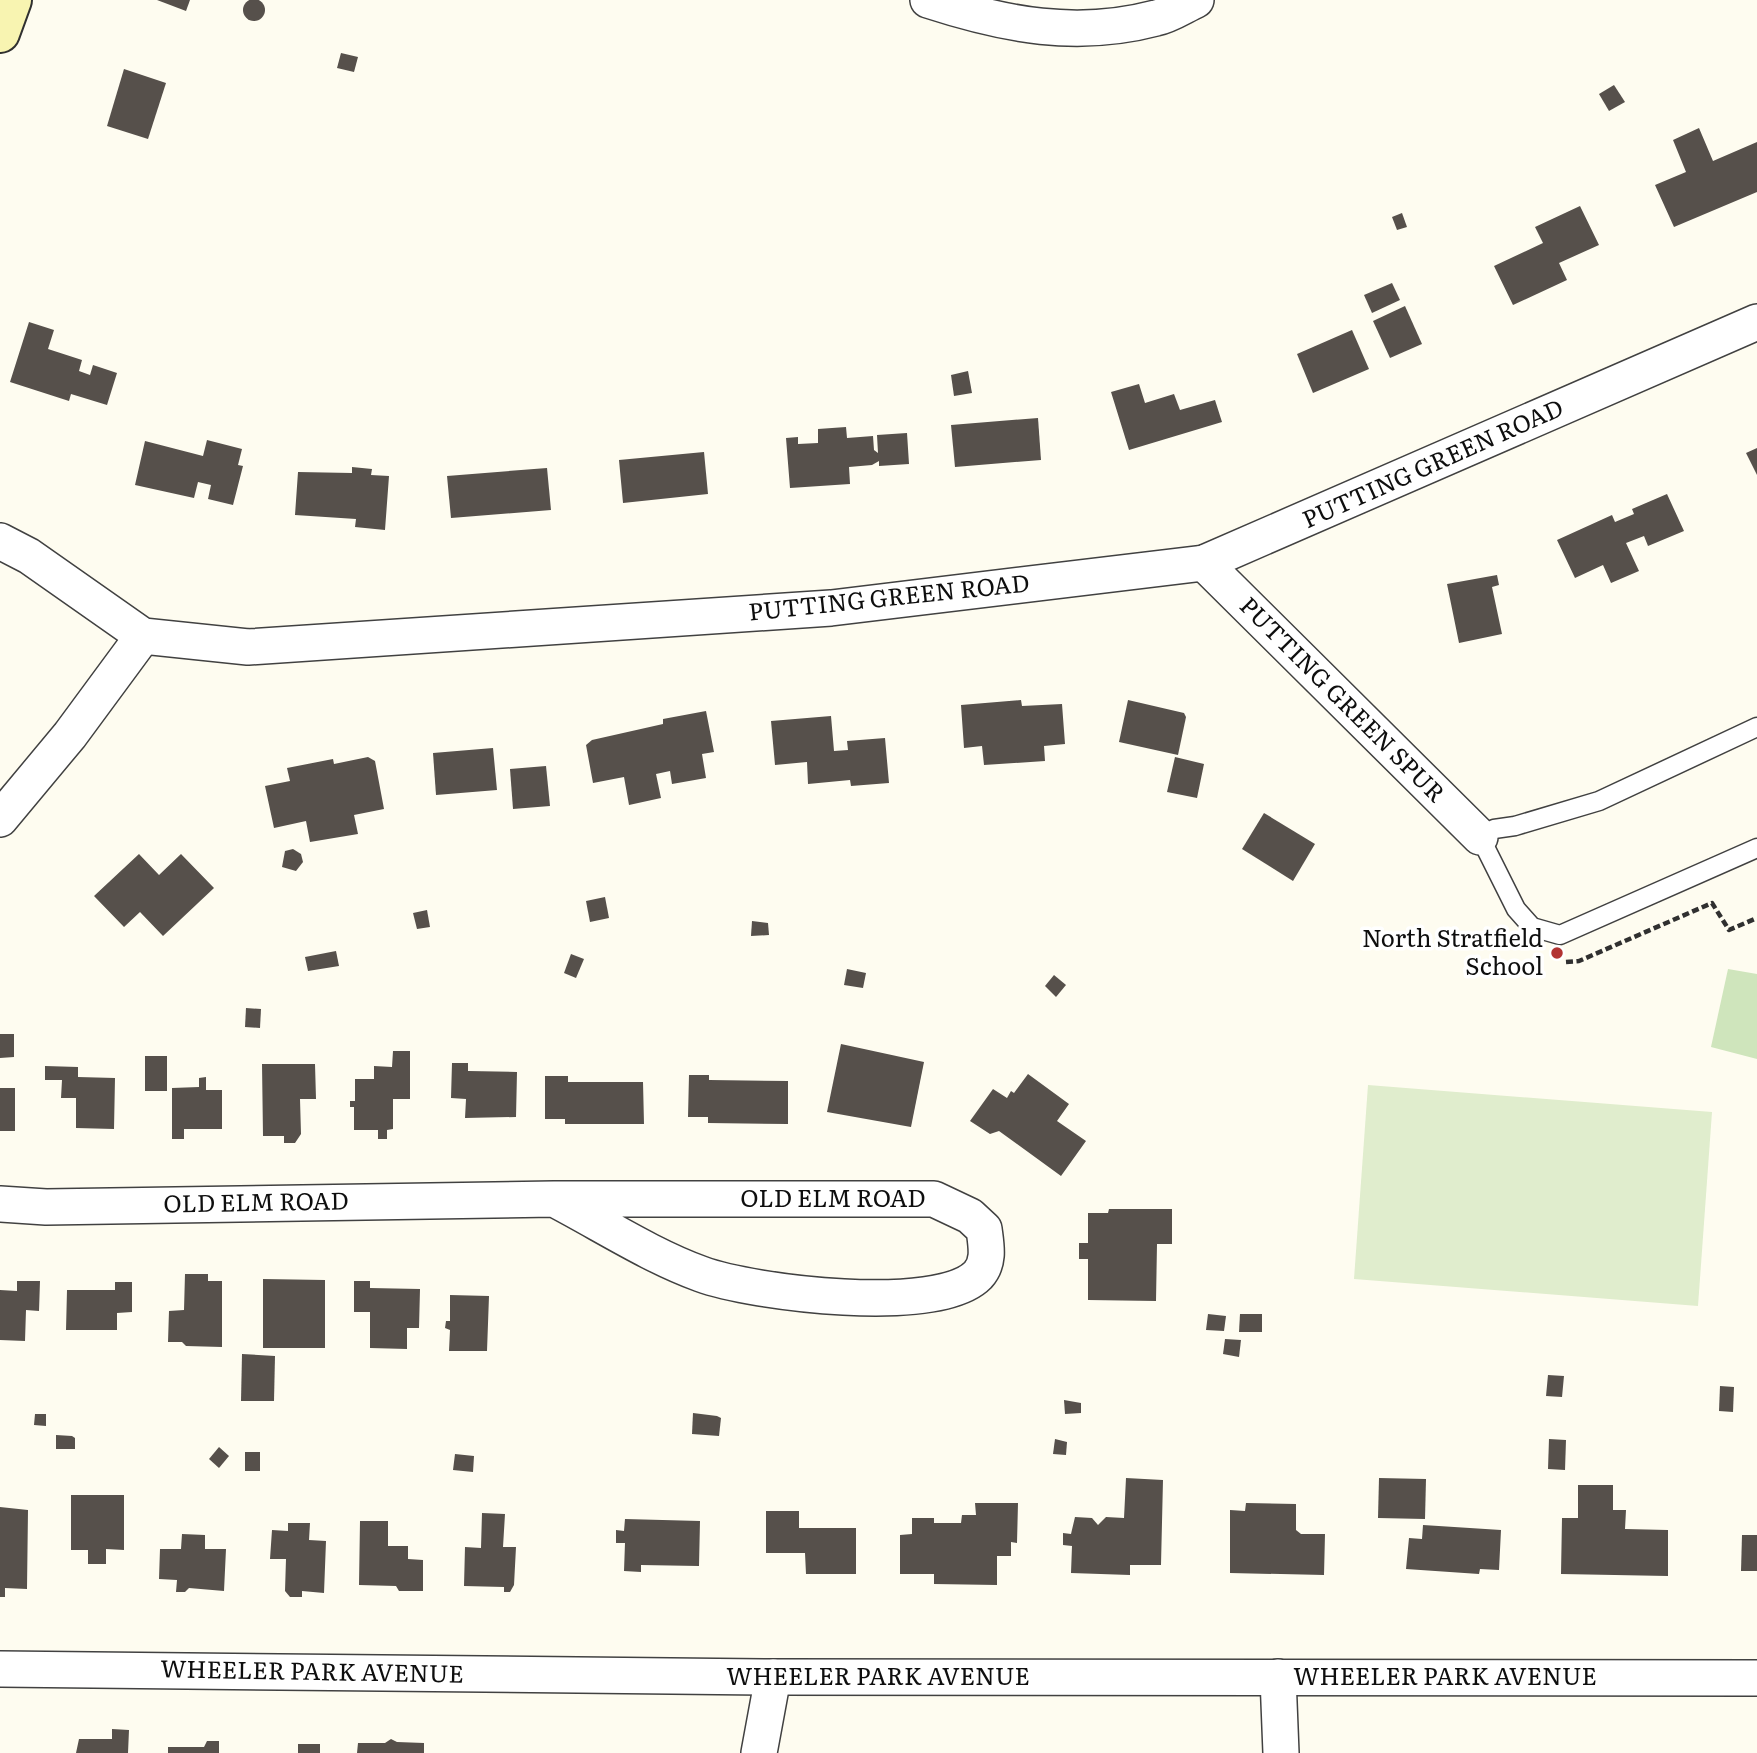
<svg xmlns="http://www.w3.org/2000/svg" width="1757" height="1753" font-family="Literata,serif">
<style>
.green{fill:#cfe5bc}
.pitch{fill:#e0edcd}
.building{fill:#56504b}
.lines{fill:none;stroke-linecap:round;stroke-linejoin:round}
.service-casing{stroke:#414141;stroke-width:21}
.minor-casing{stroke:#414141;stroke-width:38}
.secondary-casing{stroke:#303030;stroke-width:42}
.path{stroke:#303030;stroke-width:4.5;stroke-dasharray:7 3.5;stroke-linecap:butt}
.service{stroke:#fff;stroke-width:18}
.minor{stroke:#fff;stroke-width:35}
.secondary{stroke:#f8f4b1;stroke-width:38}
.poi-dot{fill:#b23332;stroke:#fff;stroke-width:2.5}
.labels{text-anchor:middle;stroke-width:7;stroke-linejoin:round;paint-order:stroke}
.street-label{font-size:24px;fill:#0e0e0e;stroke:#fff}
.poi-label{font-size:24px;fill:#0e0e0e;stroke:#fff;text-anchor:end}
</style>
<rect width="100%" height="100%" fill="#fefcf0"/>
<polygon class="green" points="1728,969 1757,974 1757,1059 1711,1047"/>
<polygon class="pitch" points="1368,1085 1712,1112 1698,1306 1354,1279"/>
<g class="building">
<circle cx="254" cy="10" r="11"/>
<polygon points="157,0 190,0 186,11"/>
<polygon points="341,53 358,57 354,72 337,68"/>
<polygon points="124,69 166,83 148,139 107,126"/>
<polygon points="1614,85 1625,102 1609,111 1599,94"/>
<polygon points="1699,128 1713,161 1757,142 1757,192 1674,227 1655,185 1686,172 1673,140"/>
<polygon points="1580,206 1599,245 1559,263 1567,280 1513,305 1494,266 1543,243 1535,227"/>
<polygon points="1402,213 1407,227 1397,230 1392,217"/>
<polygon points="1392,283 1400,300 1372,313 1364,295"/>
<polygon points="1405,306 1422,344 1390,358 1373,321"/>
<polygon points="29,322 54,330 48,349 82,360 79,371 90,375 93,365 117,373 107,405 71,394 69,401 10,382"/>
<polygon points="1352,330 1369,369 1313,393 1297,354"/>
<polygon points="968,371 972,393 954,396 951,375"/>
<polygon points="1139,384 1145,403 1174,394 1180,410 1215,400 1222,422 1129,450 1111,392"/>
<polygon points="1038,418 1041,460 955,467 951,425"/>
<polygon points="846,427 847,438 873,436 874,450 878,453 877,435 907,433 909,464 879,466 879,461 872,465 849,467 850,484 790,488 786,438 798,437 798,444 818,443 818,429"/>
<polygon points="207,440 242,449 238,465 243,466 233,505 208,499 211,485 198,482 194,498 135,485 145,441 203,456"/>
<polygon points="1757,448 1757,475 1746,453"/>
<polygon points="704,452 708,494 623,503 619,460"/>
<polygon points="352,467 372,469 371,475 389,476 385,530 355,527 356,519 295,515 298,472 352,473"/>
<polygon points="547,468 551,510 451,518 447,476"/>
<polygon points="1667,494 1684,531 1648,546 1644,536 1626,543 1639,571 1611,583 1603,565 1575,578 1557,540 1612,515 1615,522 1634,514 1632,509"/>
<polygon points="1497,575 1499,585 1492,587 1502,634 1459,643 1447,584"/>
<polygon points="1021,700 1022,706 1062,704 1065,744 1044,746 1045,761 984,765 982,746 964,748 961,705"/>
<polygon points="1128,700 1184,713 1186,717 1178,755 1119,742"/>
<polygon points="706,711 714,752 702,754 706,778 672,784 670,771 656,774 661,798 629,805 624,777 593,783 586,745 592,740 663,724 663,719"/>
<polygon points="831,716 834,751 848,750 847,741 885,738 889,783 851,786 850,780 808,784 807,762 775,765 771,721"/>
<polygon points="493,748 497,790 436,795 433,753"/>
<polygon points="368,757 375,761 384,809 354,815 358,834 310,842 306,821 274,828 265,786 290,781 287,768 333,759 334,764"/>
<polygon points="1175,757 1204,764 1197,798 1167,792"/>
<polygon points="546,766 550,806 513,809 510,769"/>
<polygon points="1264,813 1315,844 1293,881 1242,849"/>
<polygon points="293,849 301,854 303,862 296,871 282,867 285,851"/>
<polygon points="139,854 159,875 181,854 214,888 163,936 140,912 124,927 94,896"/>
<polygon points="605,897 609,918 590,922 586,901"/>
<polygon points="427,910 430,927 417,929 413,913"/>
<polygon points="752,921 768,923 769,935 751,936"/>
<polygon points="336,951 339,966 308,971 305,957"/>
<polygon points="571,954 584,959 576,978 564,973"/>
<polygon points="847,969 866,973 863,988 844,985"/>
<polygon points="1054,975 1066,985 1056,997 1045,986"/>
<polygon points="246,1008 261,1009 260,1028 245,1027"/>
<polygon points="0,1034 14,1034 14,1057 0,1058"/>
<polygon points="841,1044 924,1062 911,1127 827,1112"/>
<polygon points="393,1051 410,1051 410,1099 393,1099 393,1129 387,1130 387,1139 378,1139 378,1130 354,1130 354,1107 350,1107 350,1101 355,1101 355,1079 374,1079 374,1066 392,1067"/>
<rect x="145" y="1056" width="22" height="35"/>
<polygon points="452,1063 468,1063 468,1071 517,1072 516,1117 465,1118 466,1099 451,1098"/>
<polygon points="262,1064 315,1064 316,1099 300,1099 301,1134 295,1143 284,1143 284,1136 263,1136"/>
<polygon points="45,1066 78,1067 78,1077 115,1078 114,1129 76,1128 76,1098 61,1098 62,1080 45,1080"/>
<polygon points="1028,1074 1069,1104 1057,1121 1086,1141 1061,1176 999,1131 990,1134 970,1121 993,1089 1007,1098 1011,1091 1014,1093"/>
<polygon points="689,1075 709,1075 709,1080 788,1081 788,1124 708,1123 708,1117 688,1117"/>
<polygon points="545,1076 568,1076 568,1082 643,1082 644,1124 565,1124 565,1119 545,1119"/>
<polygon points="206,1077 206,1090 222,1090 222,1129 184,1129 184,1139 172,1139 172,1088 199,1087 199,1078"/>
<rect x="0" y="1088" width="15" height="43"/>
<polygon points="1109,1209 1172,1209 1172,1244 1157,1244 1156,1301 1088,1300 1088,1259 1079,1259 1079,1243 1088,1243 1088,1213 1108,1213"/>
<polygon points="185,1274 208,1274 208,1281 222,1281 222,1347 186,1346 182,1342 168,1342 169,1311 184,1310"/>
<polygon points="263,1279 325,1280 325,1348 263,1348"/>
<polygon points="17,1281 40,1281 39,1311 26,1310 25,1341 0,1340 0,1290 17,1291"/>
<polygon points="354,1281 370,1281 370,1288 420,1289 419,1328 407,1328 407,1349 370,1348 370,1312 354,1312"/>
<polygon points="115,1282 132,1282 132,1312 117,1313 117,1330 66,1330 67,1290 115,1290"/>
<polygon points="450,1295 489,1296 487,1351 449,1351 450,1330 445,1328 446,1321 450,1321"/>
<polygon points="1208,1314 1226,1316 1224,1331 1206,1330"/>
<polygon points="1240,1314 1262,1314 1262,1332 1239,1332"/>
<polygon points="1225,1339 1241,1340 1239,1357 1223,1354"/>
<polygon points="242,1354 275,1356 274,1401 241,1401"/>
<polygon points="1548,1375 1564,1376 1562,1397 1546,1396"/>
<polygon points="1720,1386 1734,1387 1733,1412 1719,1411"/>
<polygon points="1064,1400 1081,1403 1081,1413 1065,1414"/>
<polygon points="693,1413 717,1416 721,1418 719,1436 692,1434"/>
<polygon points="35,1414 46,1414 46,1426 34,1425"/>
<polygon points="56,1435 72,1436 75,1438 75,1449 56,1449"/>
<polygon points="1055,1439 1067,1442 1066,1455 1053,1454"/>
<polygon points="1549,1439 1566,1440 1565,1470 1548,1469"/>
<polygon points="219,1447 229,1456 219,1468 209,1459"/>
<rect x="245" y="1452" width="15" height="19"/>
<polygon points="455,1454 474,1456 473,1472 453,1470"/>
<polygon points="1126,1478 1163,1480 1161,1565 1130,1565 1130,1575 1071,1573 1072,1546 1063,1545 1063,1533 1071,1534 1075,1517 1092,1518 1098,1525 1106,1517 1124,1518"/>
<polygon points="1379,1478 1426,1479 1425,1519 1378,1518"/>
<polygon points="1578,1485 1613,1485 1613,1510 1626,1510 1625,1529 1668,1530 1668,1576 1561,1574 1562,1518 1578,1518"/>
<polygon points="71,1495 124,1495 124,1550 106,1549 106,1564 88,1564 88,1550 71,1550"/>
<polygon points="975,1503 1018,1503 1017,1543 1011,1542 1011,1556 997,1556 997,1585 934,1584 934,1574 900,1574 900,1535 912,1534 912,1518 934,1518 934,1523 961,1523 962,1515 976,1515"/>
<polygon points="1246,1503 1296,1504 1296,1530 1301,1534 1325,1534 1324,1575 1230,1573 1230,1510 1245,1511"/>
<polygon points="0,1507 28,1510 27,1589 5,1588 5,1597 0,1597"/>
<polygon points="766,1511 799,1511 799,1528 856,1528 856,1574 806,1574 805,1553 766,1553"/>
<polygon points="482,1513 505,1514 503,1547 516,1547 514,1585 510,1592 504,1592 504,1587 464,1586 465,1547 481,1548"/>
<polygon points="625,1519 700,1521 699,1566 641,1565 641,1572 624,1571 625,1543 616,1543 616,1530 624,1531"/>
<polygon points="360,1521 388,1521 388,1546 408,1546 408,1559 423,1560 423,1591 399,1591 396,1586 359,1585"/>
<polygon points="288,1523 310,1523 309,1540 326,1541 324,1593 302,1591 302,1597 290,1597 285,1591 286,1559 270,1559 272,1530 288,1531"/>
<polygon points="1423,1525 1501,1530 1499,1570 1480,1569 1479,1574 1406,1569 1409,1538 1422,1539"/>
<polygon points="182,1534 205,1535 205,1549 226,1549 224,1591 189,1588 185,1592 176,1592 177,1580 159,1579 160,1549 181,1549"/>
<polygon points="1742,1535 1757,1535 1757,1571 1741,1571"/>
<polygon points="112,1729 129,1730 128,1753 76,1753 79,1739 112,1739"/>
<polygon points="391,1739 397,1742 424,1743 424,1753 357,1753 358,1743 385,1743"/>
<polygon points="207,1741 219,1741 219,1753 168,1753 168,1747 204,1747"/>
<rect x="298" y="1744" width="22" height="9"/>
</g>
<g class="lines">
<g class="service-casing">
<polyline id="service" points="1757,727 1599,801 1515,826 1494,829 1480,837 1516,909 1532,927 1560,935 1757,848"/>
</g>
<g class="minor-casing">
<g id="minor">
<path d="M928 0C1005 25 1077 39 1156 18 1170 15 1183 6 1196 0"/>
<polyline points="0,541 29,556 143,636 248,647 831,608 1204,563 1757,322"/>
<polyline points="1204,563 1480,837"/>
<polyline points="0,819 70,735 143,636"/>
<path d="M0 1204 46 1207 554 1199H934L970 1216 984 1229C986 1245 990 1262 978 1275 938 1316 752 1293 701 1274 651 1256 602 1224 554 1199"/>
<polyline points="0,1669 773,1677 1757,1678"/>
<polyline points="1278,1677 1281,1753"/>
<polyline points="759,1753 773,1677"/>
</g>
</g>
<g class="secondary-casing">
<polyline id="secondary" points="0,33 12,0"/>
</g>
<polyline class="path" points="1566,962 1579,961 1712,903 1729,930 1757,918"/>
<use href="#service" class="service"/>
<use href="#minor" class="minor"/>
<use href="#secondary" class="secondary"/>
</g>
<circle class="poi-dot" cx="1557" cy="953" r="7"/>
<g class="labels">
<g class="street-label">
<text transform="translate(1433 464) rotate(-24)" y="8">PUTTING GREEN ROAD</text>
<text transform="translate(889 598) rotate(-6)" y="8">PUTTING GREEN ROAD</text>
<text transform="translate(1342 700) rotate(45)" y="8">PUTTING GREEN SPUR</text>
<text x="833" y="1207">OLD ELM ROAD</text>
<text transform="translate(256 1203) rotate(-1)" y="8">OLD ELM ROAD</text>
<text transform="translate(312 1672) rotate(1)" y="8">WHEELER PARK AVENUE</text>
<text x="878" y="1685">WHEELER PARK AVENUE</text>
<text x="1445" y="1685">WHEELER PARK AVENUE</text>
</g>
<g class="poi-label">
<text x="1543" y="947">North Stratfield<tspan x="1543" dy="28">School</tspan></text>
</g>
</g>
</svg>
